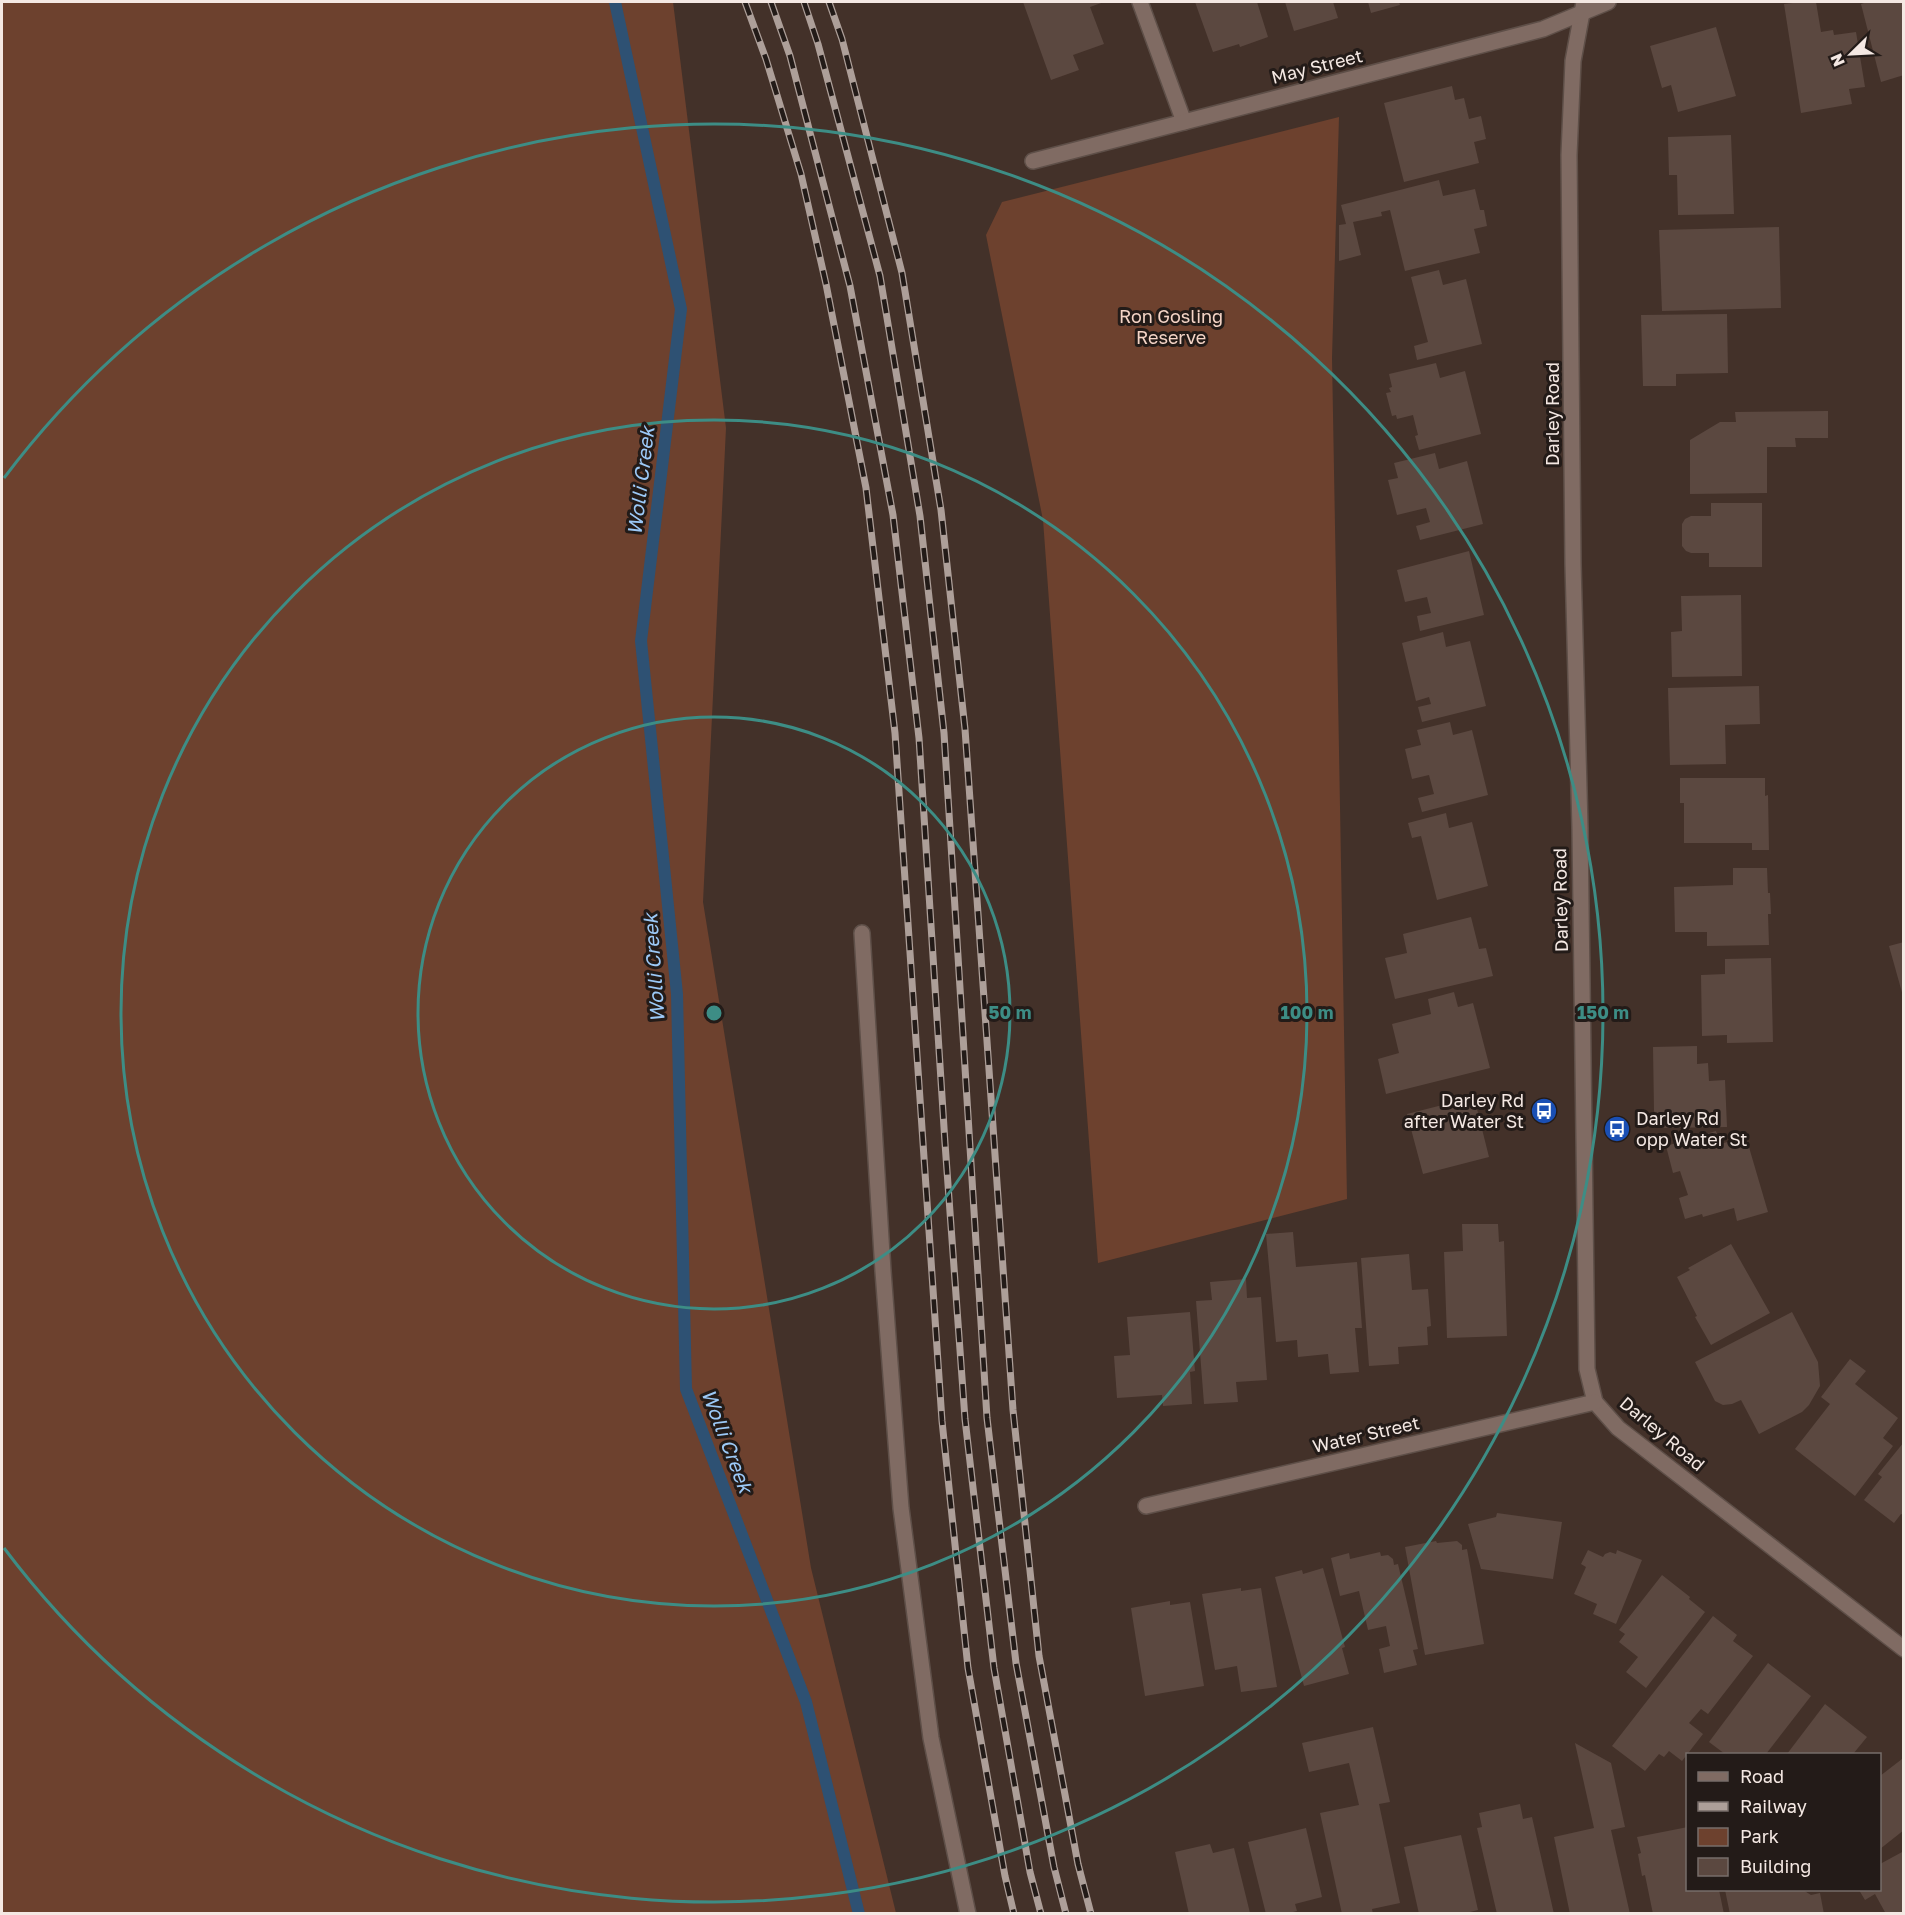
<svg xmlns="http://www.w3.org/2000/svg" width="1905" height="1915" font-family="'Golos Text',sans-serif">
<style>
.green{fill:#6d412e}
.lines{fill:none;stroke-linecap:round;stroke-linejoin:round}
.stream{stroke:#2e5173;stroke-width:12}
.building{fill:#5b4840}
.service-casing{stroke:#5e4f48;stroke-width:18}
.minor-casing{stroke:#5e4f48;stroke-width:18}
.service{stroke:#806b63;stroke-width:15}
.minor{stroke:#806b63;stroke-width:15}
.rail-casing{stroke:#ad9f99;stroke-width:7}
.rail{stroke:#231b18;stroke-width:4.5;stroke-dasharray:14;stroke-linecap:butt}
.ring{fill:none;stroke:#3d8d85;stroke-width:3}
.labels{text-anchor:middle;stroke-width:6;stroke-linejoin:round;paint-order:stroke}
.street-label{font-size:18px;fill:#f4e8e3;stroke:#231b18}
.park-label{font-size:18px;fill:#f5d5c7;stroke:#231b18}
.poi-label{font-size:18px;fill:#f4e8e3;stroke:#231b18;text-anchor:end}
.water-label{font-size:20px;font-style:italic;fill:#9cc9f7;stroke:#231b18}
.centre{fill:#3d8d85;stroke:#231b18;stroke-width:3}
.ring-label{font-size:18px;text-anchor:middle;font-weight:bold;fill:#3d8d85;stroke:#231b18;stroke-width:6;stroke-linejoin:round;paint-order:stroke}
</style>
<rect width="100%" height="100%" fill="#433129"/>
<g class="green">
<polygon points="2,2 673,2 726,428 703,902 811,1568 896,1913 2,1913"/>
<polygon points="1339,117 1332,358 1347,1199 1098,1263 1043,520 986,235 1002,202"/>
</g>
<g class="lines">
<polyline class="stream" points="615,2 681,309 641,641 677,994 686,1389 806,1702 859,1914"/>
</g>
<g class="building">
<polygon points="1023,2 1104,2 1090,7 1104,44 1073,55 1079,70 1051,80"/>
<polygon points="1195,2 1257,2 1268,37 1240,47 1239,44 1213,52"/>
<polygon points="1285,2 1333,2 1338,18 1294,31"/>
<polygon points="1368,2 1399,2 1400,5 1371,13"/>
<polygon points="1801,2 1816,2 1821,32 1833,30 1834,35 1856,32 1865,87 1849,89 1852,104 1801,113 1784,4"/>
<polygon points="1867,2 1904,2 1904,75 1881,82 1861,4"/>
<polygon points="1716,27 1736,96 1678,112 1671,85 1662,88 1650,46"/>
<polygon points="1452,86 1455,100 1464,98 1469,119 1481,116 1486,139 1474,142 1479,163 1404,182 1384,103"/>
<polygon points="1731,135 1734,214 1678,215 1677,175 1669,175 1668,137"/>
<polygon points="1439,180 1443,196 1475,189 1480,210 1484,210 1487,226 1474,229 1480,253 1405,271 1390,210 1381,212 1382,216 1353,222 1361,255 1339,261 1339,225 1346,224 1341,205"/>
<polygon points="1779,227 1781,308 1662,311 1659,230"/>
<polygon points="1439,270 1443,285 1466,279 1482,344 1417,360 1414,346 1428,342 1411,277"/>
<polygon points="1727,314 1728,373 1676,374 1676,386 1643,386 1641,315"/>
<polygon points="1436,363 1440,378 1465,371 1481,434 1419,450 1415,436 1418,435 1413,415 1397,419 1396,415 1392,416 1386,393 1391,392 1389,388 1392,387 1389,374"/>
<polygon points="1828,411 1828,438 1795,438 1796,447 1767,447 1767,493 1690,494 1690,440 1720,422 1736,422 1735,412"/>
<polygon points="1435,453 1439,469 1467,461 1483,524 1420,540 1416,526 1430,522 1426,508 1397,515 1388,480 1398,478 1394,463"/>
<polygon points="1711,503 1762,503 1762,567 1709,567 1709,553 1691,553 1686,551 1682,546 1682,524 1685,519 1691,516 1711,516"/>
<polygon points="1469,551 1484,615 1420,631 1417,616 1431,613 1427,597 1405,602 1397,570"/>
<polygon points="1741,595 1742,676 1672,677 1671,632 1682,631 1681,596"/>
<polygon points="1443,632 1446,647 1470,641 1486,706 1422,722 1418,707 1431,704 1429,697 1416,701 1402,643"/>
<polygon points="1759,686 1760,724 1725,725 1726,764 1670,765 1668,688"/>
<polygon points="1450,722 1453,735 1472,730 1488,795 1422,812 1418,798 1434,794 1429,775 1412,779 1405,749 1421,745 1417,730"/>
<polygon points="1680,778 1765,778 1765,796 1768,795 1769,850 1752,850 1752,843 1684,843 1684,803 1680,803"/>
<polygon points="1446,813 1449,828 1472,822 1488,886 1437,900 1421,836 1412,838 1408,823"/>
<polygon points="1733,868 1767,868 1768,893 1770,893 1771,914 1768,914 1769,945 1707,946 1707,932 1675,932 1674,887 1733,885"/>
<polygon points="1471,917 1479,949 1486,948 1493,976 1395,999 1385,958 1407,953 1403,934"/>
<polygon points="1904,942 1904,996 1903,996 1889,946"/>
<polygon points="1771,958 1773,1042 1727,1043 1727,1035 1702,1036 1701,975 1725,974 1725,959"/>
<polygon points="1454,992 1458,1007 1473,1003 1490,1068 1386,1094 1378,1059 1399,1053 1392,1024 1431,1014 1428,999"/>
<polygon points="1697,1046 1697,1064 1708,1063 1709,1081 1725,1080 1727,1127 1662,1128 1654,1111 1653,1047"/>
<polygon points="1474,1097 1489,1157 1423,1174 1407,1114"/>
<polygon points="1716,1131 1720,1144 1746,1137 1768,1212 1737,1221 1734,1208 1703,1217 1702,1214 1685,1219 1679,1198 1688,1195 1680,1171 1673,1173 1666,1146"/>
<polygon points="1462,1224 1498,1224 1499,1242 1504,1241 1507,1336 1447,1338 1444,1252 1463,1251"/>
<polygon points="1293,1232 1296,1267 1357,1262 1362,1328 1355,1328 1359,1372 1330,1374 1328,1354 1298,1357 1297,1340 1276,1342 1266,1234"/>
<polygon points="1731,1244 1770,1313 1711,1345 1695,1317 1697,1316 1677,1277 1690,1270 1688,1268"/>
<polygon points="1409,1254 1412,1290 1428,1289 1431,1326 1427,1327 1428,1345 1398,1347 1399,1364 1369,1366 1361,1258"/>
<polygon points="1246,1279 1247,1298 1261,1297 1267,1380 1236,1382 1238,1402 1204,1404 1196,1301 1212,1300 1210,1282"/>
<polygon points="1190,1312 1195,1371 1190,1372 1192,1404 1163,1406 1162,1395 1117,1398 1114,1356 1130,1355 1127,1317"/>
<polygon points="1792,1312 1818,1362 1820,1386 1809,1405 1802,1412 1759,1434 1741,1400 1732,1404 1723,1405 1715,1401 1695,1362"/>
<polygon points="1850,1359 1866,1371 1855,1384 1898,1418 1883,1438 1893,1446 1855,1496 1795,1449 1830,1404 1821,1397"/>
<polygon points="1904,1442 1904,1515 1901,1514 1894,1523 1864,1500 1882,1477 1878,1474"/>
<polygon points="1497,1513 1562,1522 1553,1579 1481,1569 1468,1524 1496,1517"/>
<polygon points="1436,1541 1437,1543 1457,1541 1462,1545 1462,1550 1467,1549 1484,1644 1425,1655 1405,1547"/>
<polygon points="1588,1550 1603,1557 1605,1554 1610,1552 1616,1554 1617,1550 1642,1560 1616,1624 1593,1614 1597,1604 1574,1594 1586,1567 1581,1564"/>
<polygon points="1380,1552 1381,1556 1388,1555 1393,1559 1394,1565 1398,1564 1418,1649 1413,1650 1417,1665 1384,1673 1379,1649 1390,1646 1386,1626 1368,1630 1359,1591 1340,1596 1331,1558 1349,1553 1350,1559"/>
<polygon points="1323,1568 1345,1647 1342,1648 1349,1674 1304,1686 1275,1577 1302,1570 1303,1574"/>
<polygon points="1662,1575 1690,1597 1689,1599 1705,1612 1646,1688 1626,1672 1638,1657 1619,1642 1625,1634 1619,1630"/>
<polygon points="1241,1588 1241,1591 1261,1588 1277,1687 1241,1692 1237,1666 1215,1670 1202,1594"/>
<polygon points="1170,1601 1170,1605 1190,1602 1204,1686 1145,1696 1131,1608"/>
<polygon points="1713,1616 1737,1635 1733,1641 1753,1656 1708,1714 1701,1709 1689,1723 1703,1734 1682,1761 1669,1751 1664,1757 1659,1754 1645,1771 1612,1746"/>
<polygon points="1768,1663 1811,1696 1766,1754 1725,1754 1709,1742"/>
<polygon points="1825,1704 1867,1737 1853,1754 1787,1754"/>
<polygon points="1373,1727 1390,1802 1379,1804 1400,1903 1372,1909 1373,1914 1342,1914 1320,1813 1359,1805 1349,1763 1309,1772 1302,1743"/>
<polygon points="1575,1743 1611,1763 1625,1827 1611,1830 1630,1914 1570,1914 1554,1837 1594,1828"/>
<polygon points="1902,1759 1904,1761 1904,1830 1880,1849 1880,1776"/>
<polygon points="1520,1804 1523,1819 1532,1817 1554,1914 1497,1914 1477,1828 1482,1827 1479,1813"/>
<polygon points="1688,1827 1688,1890 1719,1890 1724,1914 1653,1914 1645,1875 1642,1876 1638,1854 1641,1853 1637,1837"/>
<polygon points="1306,1828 1322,1897 1295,1904 1297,1911 1285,1914 1266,1914 1248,1842"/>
<polygon points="1461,1835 1478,1910 1462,1914 1419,1914 1404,1847"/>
<polygon points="1210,1844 1213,1853 1234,1848 1250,1913 1189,1914 1175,1852"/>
<polygon points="1904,1851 1904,1914 1886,1914 1875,1894 1865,1900 1859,1890 1880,1890 1880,1864"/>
<polygon points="1725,1890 1803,1890 1811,1895 1820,1893 1824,1914 1730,1914"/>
</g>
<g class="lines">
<g class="service-casing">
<polyline id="service" points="862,933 883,1271 901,1508 931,1738 968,1914"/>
</g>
<g class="minor-casing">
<g id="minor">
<polyline points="1140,2 1184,122"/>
<polyline points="1584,2 1573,61 1569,155 1573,564 1580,828 1587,1369 1595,1402 1618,1428 1904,1649"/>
<polyline points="1033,161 1543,29 1608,2"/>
<polyline points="1146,1506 1595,1402"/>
</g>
</g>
<use href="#service" class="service"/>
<use href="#minor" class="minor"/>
<g class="rail-casing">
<g id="rail">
<polyline points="745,2 766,59 801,174 826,284 866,488 895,733 942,1421 968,1668 1005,1876 1014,1914"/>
<polyline points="771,2 790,56 850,286 893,515 919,738 945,1143 965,1419 994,1668 1030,1872 1041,1914"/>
<polyline points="804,2 818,44 880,276 920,516 944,733 987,1418 1016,1663 1054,1867 1066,1914"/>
<polyline points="829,2 842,39 902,273 941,510 965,729 1013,1410 1039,1656 1078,1864 1091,1914"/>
</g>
</g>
<use href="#rail" class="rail"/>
</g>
<g class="ring">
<circle cx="714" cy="1013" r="296"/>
<circle cx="714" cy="1013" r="593"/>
<path d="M4 478A889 889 0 1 1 4 1548"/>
</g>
<defs>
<g id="bus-disc" transform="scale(1.35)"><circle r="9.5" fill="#1a4fb4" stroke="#231b18"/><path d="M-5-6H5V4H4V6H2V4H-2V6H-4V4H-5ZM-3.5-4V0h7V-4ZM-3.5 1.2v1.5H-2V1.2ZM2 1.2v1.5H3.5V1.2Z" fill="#fff"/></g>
</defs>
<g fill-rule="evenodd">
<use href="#bus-disc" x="1544" y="1111"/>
<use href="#bus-disc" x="1617" y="1129"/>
</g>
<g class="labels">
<g class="street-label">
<text transform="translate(1317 67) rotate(-14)" y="6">May Street</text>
<text transform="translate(1553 414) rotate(-90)" y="6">Darley Road</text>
<text transform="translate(1561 900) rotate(-91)" y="6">Darley Road</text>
<text transform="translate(1662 1434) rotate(40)" y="6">Darley Road</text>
<text transform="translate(1366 1435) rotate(-13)" y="6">Water Street</text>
</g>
<g class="park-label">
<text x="1171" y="323">Ron Gosling<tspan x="1171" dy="21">Reserve</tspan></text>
</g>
<g class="poi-label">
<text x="1524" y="1107">Darley Rd<tspan x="1524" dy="21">after Water St</tspan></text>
<text x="1636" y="1125" text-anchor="start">Darley Rd<tspan x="1636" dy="21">opp Water St</tspan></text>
</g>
<g class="water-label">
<text transform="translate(641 481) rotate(-83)" y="7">Wolli Creek</text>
<text transform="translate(654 968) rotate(-94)" y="7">Wolli Creek</text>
<text transform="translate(727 1441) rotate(69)" y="7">Wolli Creek</text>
</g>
</g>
<circle cx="714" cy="1013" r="9" class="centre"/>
<g class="ring-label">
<text x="1010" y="1019">50 m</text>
<text x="1307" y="1019">100 m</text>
<text x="1603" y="1019">150 m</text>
</g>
<rect width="1905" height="1915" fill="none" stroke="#f4e8e3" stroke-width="6"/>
<rect x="1686" y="1753" width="195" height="138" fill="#231b18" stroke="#776d69" stroke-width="1.5"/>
<rect x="1698" y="1772" width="30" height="9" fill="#806b63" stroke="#776d69" stroke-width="1.5"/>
<text x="1740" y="1783" font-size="18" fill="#f4e8e3">Road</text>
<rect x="1698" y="1802" width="30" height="9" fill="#ad9f99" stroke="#776d69" stroke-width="1.5"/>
<text x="1740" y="1813" font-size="18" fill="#f4e8e3">Railway</text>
<rect x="1698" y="1828" width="30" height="18" fill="#6d412e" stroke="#776d69" stroke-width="1.5"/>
<text x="1740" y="1843" font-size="18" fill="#f4e8e3">Park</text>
<rect x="1698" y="1858" width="30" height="18" fill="#5b4840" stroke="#776d69" stroke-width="1.5"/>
<text x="1740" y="1873" font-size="18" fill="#f4e8e3">Building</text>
<g transform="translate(1851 54) rotate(246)" stroke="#231b18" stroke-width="4.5" paint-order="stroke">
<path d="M0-4.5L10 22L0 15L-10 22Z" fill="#f4e8e3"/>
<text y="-9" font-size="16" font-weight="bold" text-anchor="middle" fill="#f4e8e3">N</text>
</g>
</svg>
